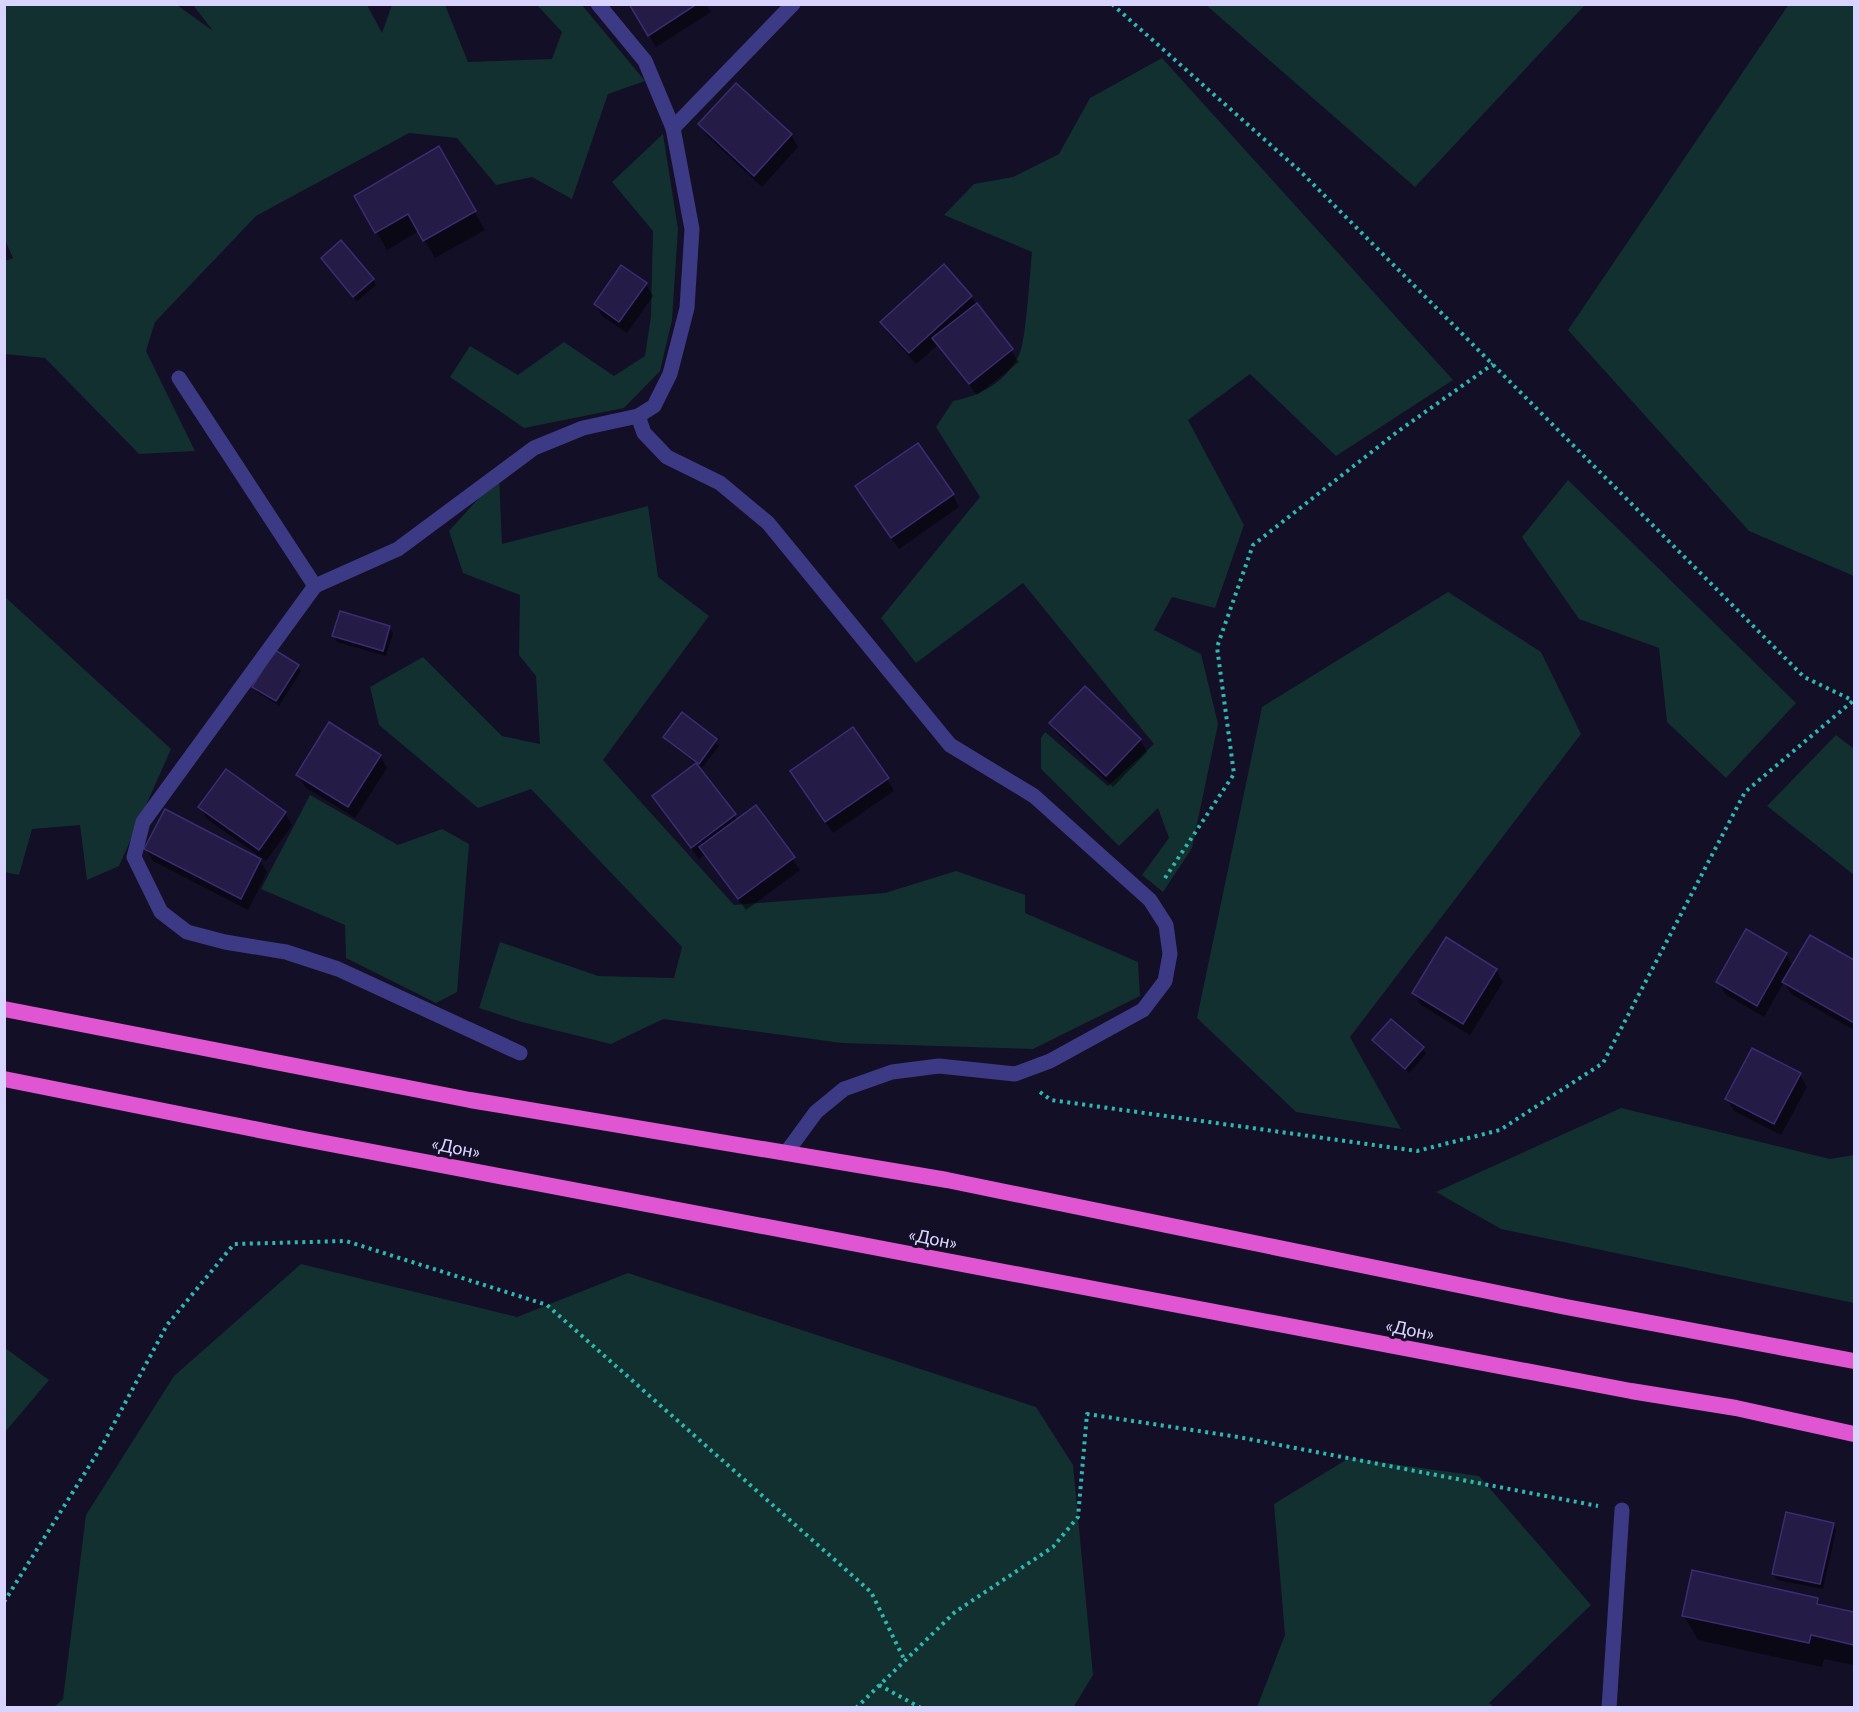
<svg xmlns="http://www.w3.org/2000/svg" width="1859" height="1712" font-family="Lato,sans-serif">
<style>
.green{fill:#12302f}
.shadow{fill:#0007}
.building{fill:#241b47;stroke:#3b2d73;stroke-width:1.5}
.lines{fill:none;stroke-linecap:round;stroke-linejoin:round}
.path{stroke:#2fb8b0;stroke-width:4;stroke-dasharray:3 4.5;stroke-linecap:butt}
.service{stroke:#3d3a85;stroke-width:15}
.minor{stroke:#3d3a85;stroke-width:15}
.trunk{stroke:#e055d1;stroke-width:16}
.labels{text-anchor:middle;stroke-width:6;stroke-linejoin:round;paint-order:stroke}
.street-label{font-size:18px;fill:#d9d4ff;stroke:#130f26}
</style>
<rect width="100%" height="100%" fill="#130f26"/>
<g class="green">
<polygon points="1789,4 1854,5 1854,576 1749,531 1568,330"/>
<polygon points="5,5 177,5 213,31 193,5 367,5 382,33 392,5 445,5 468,62 552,59 562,32 537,5 582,5 645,81 608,94 572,199 532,177 496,185 457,138 409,133 256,216 155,322 146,351 195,451 139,454 45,358 5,354 5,261 13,258 5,240"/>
<polygon points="1206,5 1585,5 1415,187"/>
<path d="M1162 58 1453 380 1336 456 1250 374 1188 420 1244 525 1215 608 1172 597 1154 630 1201 654 1218 724 1192 848 1163 892 1142 875 1169 838 1158 808 1119 846 1041 769V738L1045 732 1108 786 1154 744 1023 583 916 663 881 618 980 497 936 427 953 401C982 395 1005 382 1019 355 1026 343 1030 270 1032 252L944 215 974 184 1013 177 1059 154 1090 98Z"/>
<polygon points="663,134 678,229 672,320 660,371 624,408 524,428 450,377 470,346 518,375 564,342 614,376 645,356 651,316 653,231 612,182"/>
<polygon points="499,476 502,544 648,506 658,577 709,616 603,760 734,905 885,893 956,871 1025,895 1025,913 1138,962 1140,996 1033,1049 842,1043 663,1019 611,1044 522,1022 479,1008 500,942 598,976 674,978 682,947 531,789 478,808 379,725 370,687 423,657 502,736 540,744 536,676 519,655 520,595 463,573 449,531"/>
<polygon points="1568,480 1796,703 1726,778 1667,722 1659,648 1579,619 1522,537"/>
<polygon points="1448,592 1541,652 1581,734 1350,1037 1401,1129 1296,1112 1197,1018 1262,707"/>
<polygon points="4,596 171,749 119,866 87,880 80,825 32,829 19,875 5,872"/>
<polygon points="1836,735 1854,749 1854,875 1767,806"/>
<polygon points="310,795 398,845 442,829 469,844 457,992 436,1003 346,958 345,925 261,889"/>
<polygon points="1621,1108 1830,1159 1854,1155 1854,1303 1501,1229 1436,1192"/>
<polygon points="301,1264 517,1317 628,1273 1036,1407 1073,1465 1093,1675 1073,1708 54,1707 63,1699 86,1515 174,1376"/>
<polygon points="5,1348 49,1380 5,1432"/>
<polygon points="1349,1458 1479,1476 1591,1605 1489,1703 1494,1707 1257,1707 1285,1635 1274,1504"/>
</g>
<g class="shadow">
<polygon points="630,4 706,4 711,12 656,47"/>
<polygon points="700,124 791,135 798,147 762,187 707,136"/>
<polygon points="438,149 485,230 435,258 419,231 387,250 356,196"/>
<polygon points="323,259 373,280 376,285 357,301"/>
<polygon points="646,284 653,296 627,333 602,316 595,304"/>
<polygon points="971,297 1019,362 977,395 938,345 916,364 889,334 882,322"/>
<polygon points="953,495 959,507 899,549 864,499"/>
<polygon points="389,628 393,633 386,656 337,642 334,636"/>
<polygon points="297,666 301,671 279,706 257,692 254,687"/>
<polygon points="1085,688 1140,740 1147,752 1113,787 1058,735 1051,723"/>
<polygon points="682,714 719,746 702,768 668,742 665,737"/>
<polygon points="380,756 387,768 355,818 305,787 298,775"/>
<polygon points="887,779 894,791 833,833 799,783"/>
<polygon points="654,796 734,815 737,820 756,807 800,870 746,910 705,854 699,859"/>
<polygon points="200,807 285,813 292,825 266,861 207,819"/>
<polygon points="146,849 260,860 267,872 248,910 153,861"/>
<polygon points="1810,937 1854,962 1854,1030 1791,994 1784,982 1764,1017 1725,994 1718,982 1786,954 1793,967"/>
<polygon points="1496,970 1503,982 1470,1035 1421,1005 1414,993"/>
<polygon points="1374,1040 1422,1048 1426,1054 1409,1073"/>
<polygon points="1800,1075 1807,1087 1781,1135 1734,1111 1727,1099"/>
<polygon points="1833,1524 1836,1530 1823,1589 1777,1580 1774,1574"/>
<polygon points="1817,1600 1821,1606 1854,1614 1854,1665 1824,1659 1822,1667 1698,1640 1684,1616"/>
</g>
<g class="building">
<polygon points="629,4 697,4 648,36"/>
<polygon points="736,83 792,134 754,176 698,124"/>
<polygon points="439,146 476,211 423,241 408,214 375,233 354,196"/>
<polygon points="341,240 374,279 353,297 321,258"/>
<polygon points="944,264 972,296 909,353 880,322"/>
<polygon points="621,265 647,283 619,322 594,304"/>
<polygon points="977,303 1013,349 969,384 932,338"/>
<polygon points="918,443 954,494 891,538 855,486"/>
<polygon points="340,611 390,626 383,651 332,636"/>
<polygon points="275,650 299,665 276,701 252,687"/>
<polygon points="1085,686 1141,739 1106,776 1049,723"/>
<polygon points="682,712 717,739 699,764 663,737"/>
<polygon points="329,722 381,755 348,807 296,775"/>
<polygon points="853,727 889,778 825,822 790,771"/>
<polygon points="696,763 736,814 691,848 652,796"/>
<polygon points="226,769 286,812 259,850 198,807"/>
<polygon points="756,805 795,857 738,899 699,847"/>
<polygon points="165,809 261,859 241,899 144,849"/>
<polygon points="1746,929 1787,953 1757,1006 1716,982"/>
<polygon points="1810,935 1854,960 1854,1023 1782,982"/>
<polygon points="1446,937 1497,969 1463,1024 1412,993"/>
<polygon points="1391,1019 1424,1047 1405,1069 1372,1040"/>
<polygon points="1752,1048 1801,1073 1774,1124 1725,1099"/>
<polygon points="1786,1512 1834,1523 1820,1584 1772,1574"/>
<polygon points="1692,1570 1818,1598 1817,1604 1854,1612 1854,1645 1811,1635 1809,1643 1682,1616"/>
</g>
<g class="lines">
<g class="path">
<polyline points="1112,4 1300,171 1804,677 1854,701"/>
<polyline points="1165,878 1234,774 1217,647 1253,545 1397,432 1493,364"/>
<polyline points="1040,1092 1051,1100 1417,1151 1500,1130 1603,1063 1745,792 1854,700"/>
<polyline points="4,1602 103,1444 167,1325 234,1244 346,1241 547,1305 871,1592 905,1661"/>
<polyline points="879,1685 921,1708"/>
<polyline points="856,1708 955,1612 1053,1547 1078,1517 1087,1414 1238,1437 1598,1506"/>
</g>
<g class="service">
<polyline points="179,378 315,586 143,822 134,857 161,912 187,932 225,942 286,952 338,969 520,1053"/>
<polyline points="638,416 644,433 667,457 720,483 768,523 950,745 1034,796 1150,900 1166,925 1170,954 1165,981 1143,1010 1050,1061 1015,1074 939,1066 892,1072 844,1089 816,1112 786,1153"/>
<polyline points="315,586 398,549 534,448 583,428 638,416 654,406 670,374 687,308 692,229 673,128 793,4"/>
<polyline points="1609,1708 1622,1510"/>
</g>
<polyline class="minor" points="598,4 645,61 673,128"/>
<g class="trunk">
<polyline points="4,1009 470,1100 947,1180 1566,1307 1854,1361"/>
<polyline points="4,1079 299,1138 1631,1391 1736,1408 1854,1434"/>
</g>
</g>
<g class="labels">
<g class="street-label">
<text transform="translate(456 1148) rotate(11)" y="6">«Дон»</text>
<text transform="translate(933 1239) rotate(11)" y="6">«Дон»</text>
<text transform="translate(1410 1330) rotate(11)" y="6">«Дон»</text>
</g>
</g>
<rect width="1859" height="1712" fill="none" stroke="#d9d4ff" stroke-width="12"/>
</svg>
